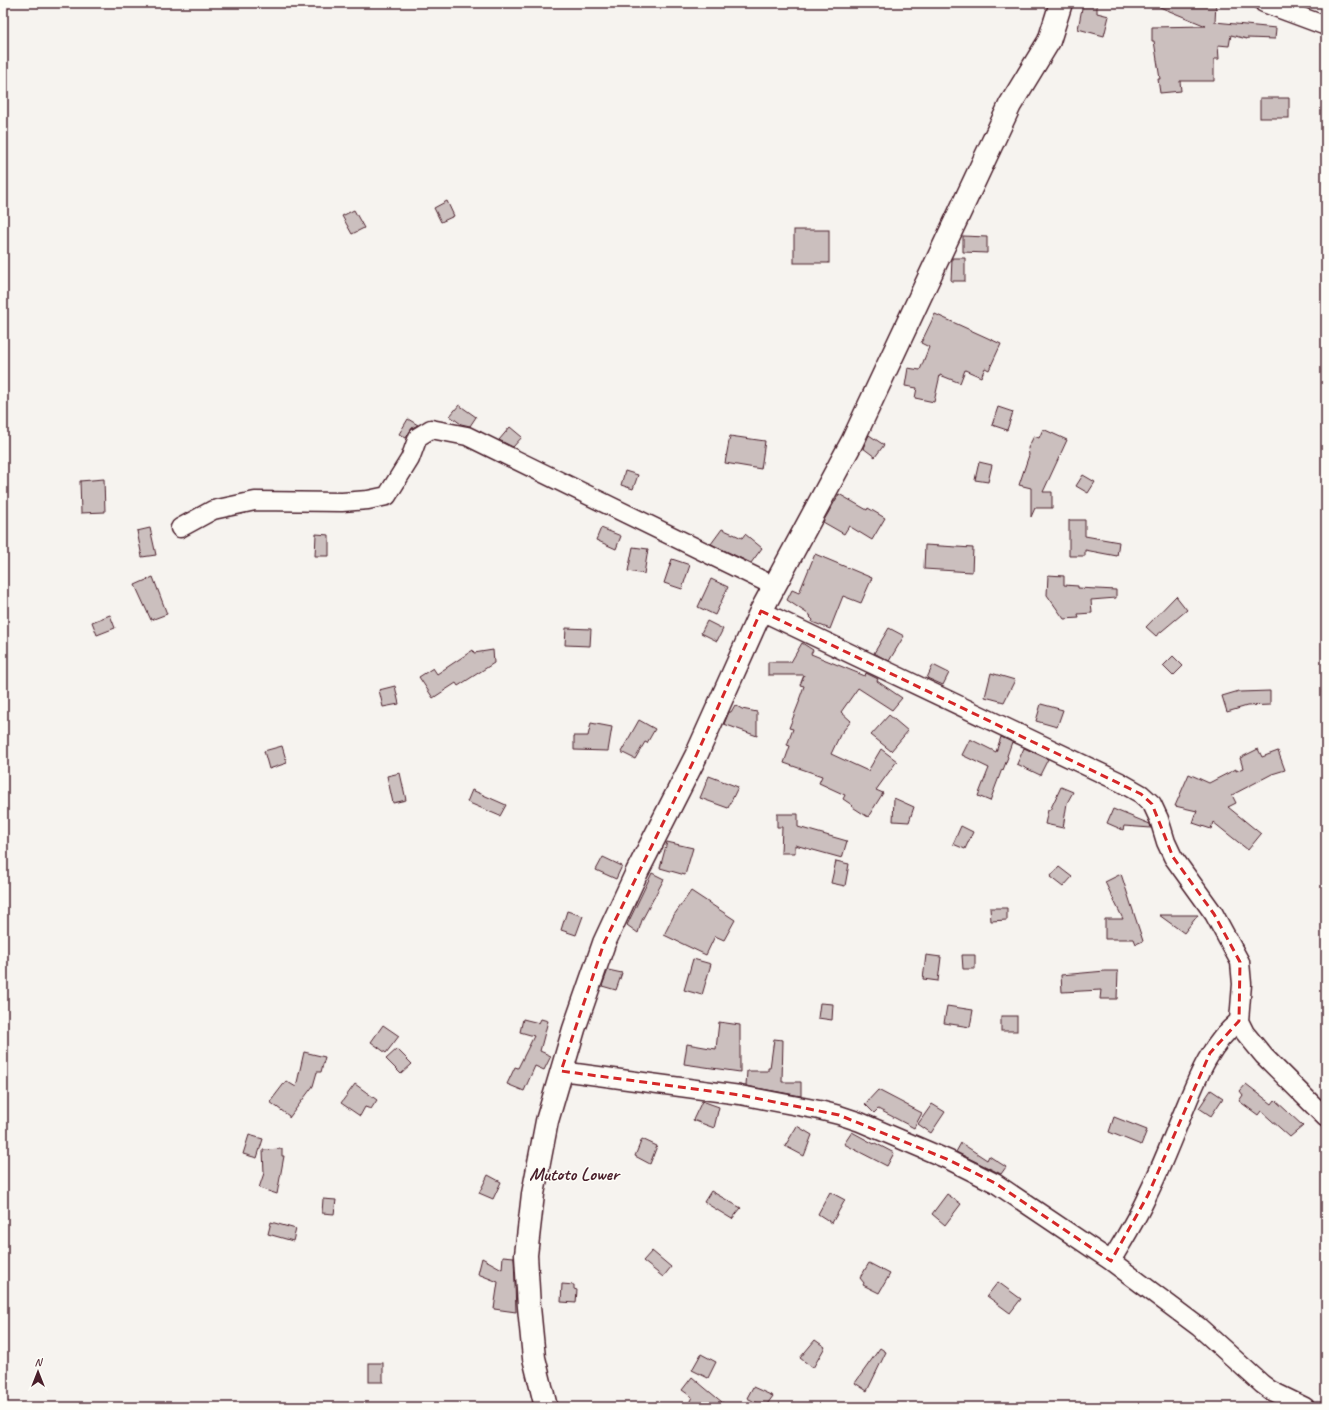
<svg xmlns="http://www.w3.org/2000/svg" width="1329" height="1410" font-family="Caveat,sans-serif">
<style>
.building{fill:#cbbfbe;stroke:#4a1f2b}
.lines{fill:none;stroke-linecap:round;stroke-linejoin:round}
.minor-casing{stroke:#4a1f2b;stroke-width:21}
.tertiary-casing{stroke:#4a1f2b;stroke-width:25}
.minor{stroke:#fdfcf7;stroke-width:18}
.tertiary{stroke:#fdfcf7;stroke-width:22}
.marked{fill:none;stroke:#d62828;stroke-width:3;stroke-dasharray:8 5;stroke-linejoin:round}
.labels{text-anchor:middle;stroke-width:3;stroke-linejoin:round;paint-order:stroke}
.quarter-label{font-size:19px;font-weight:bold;fill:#4a1f2b;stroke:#fdfcf7}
</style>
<rect width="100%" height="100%" fill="#f6f3ef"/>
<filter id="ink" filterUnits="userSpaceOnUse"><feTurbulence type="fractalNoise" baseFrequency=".025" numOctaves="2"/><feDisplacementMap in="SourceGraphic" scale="8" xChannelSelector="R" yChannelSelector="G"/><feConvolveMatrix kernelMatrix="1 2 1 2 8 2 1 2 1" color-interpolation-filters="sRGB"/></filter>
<g filter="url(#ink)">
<g class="building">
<polygon points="1083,3 1097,3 1097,13 1109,16 1104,36 1078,29"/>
<polygon points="1150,3 1216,3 1215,22 1276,28 1275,39 1247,38 1247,39 1231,35 1229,46 1218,45 1219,59 1214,59 1214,81 1180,81 1181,91 1160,93 1158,79 1160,79 1154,41 1152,41 1152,27 1206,26"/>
<rect x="1260" y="98" width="29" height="20"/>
<polygon points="447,201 454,216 441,222 434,208"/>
<polygon points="354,210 364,228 352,234 342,216"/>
<rect x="794" y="230" width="35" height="33"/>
<polygon points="963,236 987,237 987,253 963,252"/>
<polygon points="952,258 965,258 965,281 951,281"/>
<polygon points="935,314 1001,344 989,370 985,368 981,377 965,370 960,383 940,375 934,402 915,398 917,388 905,386 908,368 920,370 929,347 921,343"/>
<polygon points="459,405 476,417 470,426 461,424 450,416"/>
<polygon points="998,407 1013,412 1007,430 992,425"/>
<polygon points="408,419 418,425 412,428 406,438 399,434"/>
<polygon points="510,427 522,437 513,447 499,440"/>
<polygon points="1043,429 1067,440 1043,492 1052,492 1052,508 1035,508 1031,517 1031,488 1019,485 1029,455 1028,448 1034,436 1039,438"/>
<polygon points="869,435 884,445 875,457 863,448"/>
<polygon points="730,436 765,441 761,469 725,463"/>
<polygon points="979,462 992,465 988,482 975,480"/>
<polygon points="625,471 638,475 633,489 621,485"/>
<polygon points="1083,475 1095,482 1088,493 1076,486"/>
<polygon points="104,479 105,512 81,513 80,481"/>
<polygon points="839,494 867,510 868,508 885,518 872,540 849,526 844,534 823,522"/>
<polygon points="1069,520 1085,520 1085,536 1119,542 1117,556 1085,550 1085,556 1069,556"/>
<polygon points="150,528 156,555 142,557 137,531"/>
<polygon points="601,528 621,536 616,549 596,540"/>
<polygon points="722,529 742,538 745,534 762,548 751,563 711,544"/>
<polygon points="316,534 329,535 329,556 315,556"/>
<polygon points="925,545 973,548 972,572 924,569"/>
<polygon points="633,547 648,549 644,574 628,571"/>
<polygon points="815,554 872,578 861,603 843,596 830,629 812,622 813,620 810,617 811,616 787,600 792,590 799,593"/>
<polygon points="672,559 690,565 682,589 664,583"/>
<polygon points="1048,575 1064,576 1064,585 1078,586 1078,588 1116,590 1116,598 1091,600 1092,613 1078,614 1079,618 1064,619 1047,595"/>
<polygon points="153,577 167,614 151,620 135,585"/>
<polygon points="711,579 728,587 715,615 698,607"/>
<polygon points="1176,596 1187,610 1156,636 1146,627"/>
<polygon points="110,615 115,628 97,635 92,622"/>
<polygon points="707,621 723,629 717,641 701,633"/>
<polygon points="566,628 591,629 590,646 565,645"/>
<polygon points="889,628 904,636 889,661 874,653"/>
<polygon points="802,643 813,650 811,654 865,676 866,673 878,679 877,681 902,698 892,710 858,688 841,712 851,721 840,735 831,754 868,771 881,749 897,761 876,790 883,793 868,817 851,806 852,805 843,799 845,795 819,783 822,776 784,763 790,746 787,745 793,729 789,728 800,700 799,700 804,686 800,685 804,675 768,675 768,662 791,662"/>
<polygon points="473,650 474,653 493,650 494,663 458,686 456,683 433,698 419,677 433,668 437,674"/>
<polygon points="1173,656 1183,666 1173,676 1163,666"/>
<polygon points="933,665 949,673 943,685 927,678"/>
<polygon points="991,673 1015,680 1004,702 985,697"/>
<polygon points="395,686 399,704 383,707 379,690"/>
<polygon points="1239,691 1240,692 1270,691 1270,705 1247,706 1227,712 1222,696"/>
<polygon points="1041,704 1063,710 1057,727 1036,721"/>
<polygon points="735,705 742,709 757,712 757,736 724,724 729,712 731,712"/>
<polygon points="889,715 908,731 891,751 871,735"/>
<polygon points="639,720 655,729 647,743 645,742 635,759 621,752"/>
<polygon points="591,723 612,727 608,751 574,750 574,736 588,736"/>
<polygon points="1001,737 1012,742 1007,756 1008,757 1003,770 1002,769 990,801 978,796 989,768 962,755 970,739 996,752"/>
<polygon points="282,746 287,763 269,769 264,751"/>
<polygon points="1024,748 1048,759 1040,775 1017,764"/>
<polygon points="1258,749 1262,757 1278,751 1285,770 1272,774 1232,795 1236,803 1228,807 1261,834 1248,850 1213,822 1211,829 1193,823 1197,811 1175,806 1189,774 1209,783 1236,769 1236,771 1243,768 1240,758"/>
<polygon points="400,773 406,800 393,803 387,776"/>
<polygon points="709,776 738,787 728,808 700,798"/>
<polygon points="1061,787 1073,792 1067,803 1063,828 1045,824 1048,810 1050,810"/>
<polygon points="472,790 506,805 500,816 467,802"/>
<polygon points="894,798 914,807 909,822 893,821"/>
<polygon points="1113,809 1150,824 1151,828 1124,826 1123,830 1107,823"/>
<polygon points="777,814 798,814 798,827 847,841 842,858 795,845 795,853 781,853 782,827 777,827"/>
<polygon points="961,826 973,832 965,849 953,844"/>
<polygon points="667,842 693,848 685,875 660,868"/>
<polygon points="603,857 622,866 616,879 596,870"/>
<polygon points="836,861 849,864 845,886 831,883"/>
<polygon points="1059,867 1072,877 1063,887 1050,877"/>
<polygon points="652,873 664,879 642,920 638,933 627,925"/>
<polygon points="1121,874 1143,941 1136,944 1134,939 1105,939 1105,919 1123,919 1105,882"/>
<polygon points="691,891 735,920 724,940 715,936 706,955 664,935 674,915"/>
<polygon points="990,908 1007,908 1007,920 991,921"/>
<polygon points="567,911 583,916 576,935 561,930"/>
<polygon points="1159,915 1198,915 1184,933"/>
<polygon points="926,955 941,957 938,981 923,979"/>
<polygon points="962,955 975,955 975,969 963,969"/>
<polygon points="693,959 711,964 702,995 684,990"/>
<polygon points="608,970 622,973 616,990 602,986"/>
<polygon points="1105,971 1118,971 1117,999 1100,999 1101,990 1062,992 1061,975"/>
<polygon points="820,1003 833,1004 832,1020 818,1018"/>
<polygon points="947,1006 973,1010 970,1027 944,1023"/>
<rect x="1001" y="1016" width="16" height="15"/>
<polygon points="523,1019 539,1023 541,1019 548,1021 540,1051 551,1056 544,1070 535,1066 524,1091 507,1084 515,1067 518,1068 534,1036 520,1032"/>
<polygon points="719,1022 740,1025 740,1072 684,1064 687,1044 716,1049"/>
<polygon points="383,1025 399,1036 386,1053 371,1042"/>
<polygon points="774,1039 783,1040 782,1082 801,1082 801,1096 746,1086 747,1071 768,1071 768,1068 770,1068"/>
<polygon points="397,1049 412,1064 401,1074 386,1059"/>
<polygon points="304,1052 325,1057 321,1072 317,1072 313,1086 289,1118 289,1116 270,1102 286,1081 296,1087"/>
<polygon points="355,1084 377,1100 371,1109 365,1107 360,1116 341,1103"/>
<polygon points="1246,1084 1272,1104 1275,1100 1303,1126 1290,1137 1261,1111 1258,1115 1239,1101 1243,1095 1240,1091"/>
<polygon points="878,1090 922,1113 914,1128 878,1109 874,1113 865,1104"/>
<polygon points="1211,1090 1223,1098 1211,1116 1199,1108"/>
<polygon points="702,1101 719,1107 714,1128 693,1120"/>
<polygon points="932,1104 945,1112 931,1133 918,1124"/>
<polygon points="1114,1117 1147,1130 1141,1145 1109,1132"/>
<polygon points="797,1126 812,1135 804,1156 785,1146"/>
<polygon points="852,1132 874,1144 875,1143 894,1153 887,1166 844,1144"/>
<polygon points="249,1135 263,1139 257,1158 243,1154"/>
<polygon points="642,1139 657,1146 650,1164 635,1156"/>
<polygon points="961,1143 987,1160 989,1156 1006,1167 1001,1174 956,1152"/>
<polygon points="282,1149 282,1156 284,1156 277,1194 259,1188 264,1173 263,1150"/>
<polygon points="488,1175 501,1182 493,1199 479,1193"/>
<polygon points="711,1191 741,1208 732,1219 704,1202"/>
<polygon points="830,1192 845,1200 832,1223 818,1214"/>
<polygon points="947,1194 961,1204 945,1225 932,1214"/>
<polygon points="323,1199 336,1200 334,1214 322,1213"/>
<polygon points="271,1222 296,1229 293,1241 268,1234"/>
<polygon points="652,1251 671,1267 663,1277 643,1261"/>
<polygon points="503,1256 514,1257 516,1312 494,1309 498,1282 478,1274 482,1258 502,1269"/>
<polygon points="869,1263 890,1274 879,1293 863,1285 864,1283 860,1278"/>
<polygon points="998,1282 1021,1299 1010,1313 987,1296"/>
<polygon points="562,1284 574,1285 574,1289 577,1290 576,1303 561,1302"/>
<polygon points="815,1340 825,1347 813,1368 800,1358"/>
<polygon points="880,1348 886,1352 867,1391 855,1383"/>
<polygon points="701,1354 716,1362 708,1378 692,1370"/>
<rect x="369" y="1363" width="14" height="19"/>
<polygon points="692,1377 705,1388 728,1407 687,1407 692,1397 682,1390"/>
<polygon points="753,1387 773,1396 765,1407 747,1398"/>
</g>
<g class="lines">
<g class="minor-casing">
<g id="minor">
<polyline points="1264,3 1326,26"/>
<polyline points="180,528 213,510 255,501 342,502 368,500 387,496 410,459 418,437 431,429 467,436 774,586"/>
<polyline points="761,611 1120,782 1141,794 1152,804 1159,819 1166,842 1173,857 1214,914 1240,962 1242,984 1239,1021 1245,1033 1264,1056 1326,1118"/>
<polyline points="561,1071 740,1095 819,1110 839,1115 860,1122 949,1160 995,1183 1111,1261 1199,1327 1262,1384 1270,1390 1305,1407"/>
<path d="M1111 1261C1124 1239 1138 1217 1148 1194 1162 1166 1173 1136 1185 1108 1198 1076 1211 1043 1239 1021"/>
</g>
</g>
<g class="tertiary-casing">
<polyline id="tertiary" points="546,1407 534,1358 529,1307 526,1255 533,1194 547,1121 574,1029 604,943 637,872 696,756 761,611 852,442 1010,105 1049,41 1061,3"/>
</g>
<use href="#minor" class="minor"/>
<use href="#tertiary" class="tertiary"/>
</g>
</g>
<path class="marked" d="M761 611 1141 794 1152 804 1173 857 1214 914 1240 962 1239 1021 1210 1053 1148 1195 1111 1261 995 1183 949 1160 839 1115 740 1095 561 1071 604 943 696 756Z"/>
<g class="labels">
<g class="quarter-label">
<text x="574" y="1180">Mutoto Lower</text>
</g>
</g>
<rect width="1329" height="1410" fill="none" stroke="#fdfcf7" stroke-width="16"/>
<rect x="8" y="8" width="1313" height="1394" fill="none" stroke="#4a1f2b" stroke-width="1.5" filter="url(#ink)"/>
<g transform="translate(38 1372)" stroke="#fdfcf7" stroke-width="3" paint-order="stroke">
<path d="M0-3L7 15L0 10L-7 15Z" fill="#4a1f2b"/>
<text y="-6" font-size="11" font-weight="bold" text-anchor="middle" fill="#4a1f2b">N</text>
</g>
</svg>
